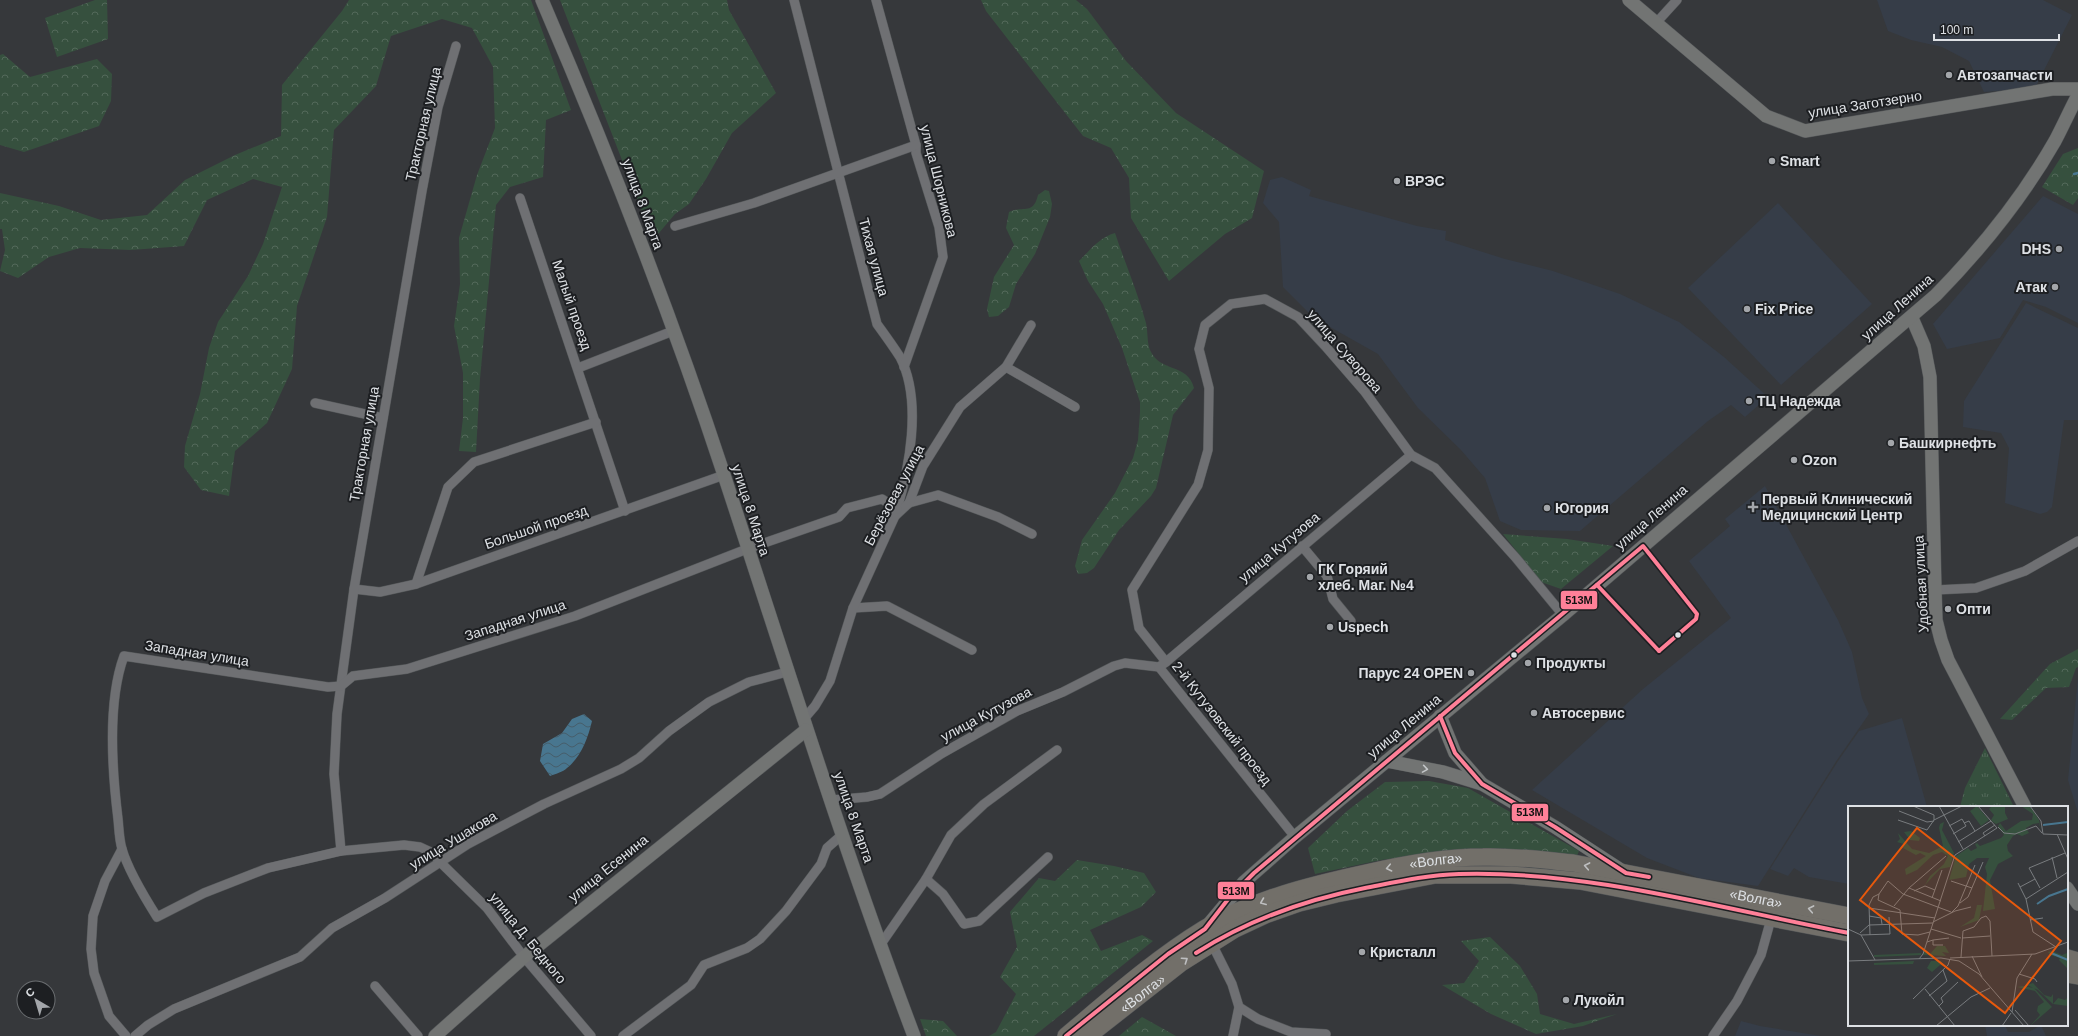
<svg xmlns="http://www.w3.org/2000/svg" width="2078" height="1036" font-family="Helvetica,sans-serif">
<style>
.built{fill:#363d48}
.grass{fill:url(#grass-tufts)}
.forest{fill:url(#forest-crowns)}
.water{fill:url(#water-waves)}
.lines{fill:none;stroke-linecap:round;stroke-linejoin:round}
.stream{stroke:#48768f;stroke-width:2.5}
.street-casing{stroke:#545759;stroke-width:10}
.secondary-casing{stroke:#545759;stroke-width:14}
.highway-casing{stroke:#545759;stroke-width:18}
.street{stroke:#6f7073;stroke-width:9}
.secondary{stroke:#727473;stroke-width:13}
.highway{stroke:#726f69;stroke-width:17}
.bus-1-casing{stroke:#1d1f22;stroke-width:7}
.bus-1{stroke:#ff8098;stroke-width:4}
.oneway{stroke:#c3c6c8}
.oneway2{stroke:#bebfc0}
.poi-dot{fill:#a3a6aa;stroke:#1d1f22;stroke-width:1.5}
.bus-dot{fill:#dee1e5;stroke:#1d1f22;stroke-width:1.5}
.labels{text-anchor:middle;stroke-width:4;stroke-linejoin:round;paint-order:stroke}
.poi-label{font-size:14px;font-weight:bold;fill:#dee1e5;stroke:#1d1f22;text-anchor:start}
.street-label{font-size:14px;fill:#dee1e5;stroke:#1d1f22}
.inset-river{fill:none;stroke:#48768f;stroke-width:2}
.inset-road{fill:none;stroke:#797c7f;stroke-width:1}
.view{fill:#e8590c;fill-opacity:0.15;stroke:#e8590c;stroke-width:2}
.inset-edge{fill:none;stroke:#dee1e5;stroke-width:2}
.line-badge{stroke:#1d1f22;stroke-width:1.5}
.pale-badge-label{font-size:11px;text-anchor:middle;font-weight:bold;fill:#111}
</style>
<defs>
<pattern id="grass-tufts" width="24" height="20" patternUnits="userSpaceOnUse"><rect width="24" height="20" fill="#36503e"/><path d="M3 7l-1-3M5 7V3M7 7l1-3M15 17l-1-3M17 17v-4M19 17l1-3" fill="none" stroke="#53695a"/></pattern>
<pattern id="forest-crowns" width="20" height="18" patternUnits="userSpaceOnUse"><rect width="20" height="18" fill="#36503e"/><path d="M2 6a3 3 0 1 1 6 0M12 15a3 3 0 1 1 6 0" fill="none" stroke="#53695a"/></pattern>
<pattern id="water-waves" width="16" height="10" patternUnits="userSpaceOnUse"><rect width="16" height="10" fill="#48768f"/><path d="M0 5q4-4 8 0t8 0" fill="none" stroke="#465d6a"/></pattern>
</defs>
<rect width="100%" height="100%" fill="#36383b"/>
<g class="built">
<polygon points="1877,0 2043,0 2072,15 2035,88 1984,92 1969,61 1942,47 1911,40 1888,31"/>
<polygon points="1282,177 1311,190 1309,196 1417,226 1446,231 1445,240 1505,259 1553,271 1620,294 1679,322 1724,357 1768,397 1745,417 1731,405 1708,421 1580,531 1521,530 1500,521 1485,478 1461,450 1418,408 1378,354 1314,318 1283,287 1279,222 1263,203 1270,180"/>
<polygon points="2043,196 2078,214 2078,323 2046,307 2023,300 2000,338 1947,349 1933,324"/>
<polygon points="1778,203 1872,304 1781,385 1688,288"/>
<polygon points="2026,303 2078,328 2078,420 2064,420 2052,507 2047,512 2040,514 2005,503 2009,448 2001,433 1963,427 1964,401"/>
<polygon points="1765,486 1838,620 1852,652 1862,698 1869,714 1837,760 1758,886 1699,878 1647,858 1532,790 1643,689 1731,618 1689,561 1730,526 1725,519"/>
<polygon points="2078,678 2078,813 2068,780"/>
<polygon points="1902,718 1927,807 1849,807 1849,884 1809,877 1794,868 1788,876 1770,869 1838,761 1859,731"/>
<polygon points="1741,1021 1760,1026 1821,1036 1735,1036"/>
<polygon points="1985,1025 2005,1025 2008,1032 2029,1032 2041,1025 2046,1036 1987,1036"/>
</g>
<polygon class="grass" points="1985,748 2014,807 1960,807 1965,788"/>
<g class="forest">
<polygon points="95,0 107,0 108,39 57,57 45,18"/>
<polygon points="349,0 531,0 571,110 546,120 543,177 510,187 496,205 480,379 476,452 459,451 463,418 463,373 454,326 460,284 459,238 477,175 495,128 493,67 472,28 442,19 391,36 376,86 334,130 327,217 297,306 292,369 267,423 235,451 229,496 201,490 184,467 185,446 200,394 209,348 218,322 248,276 263,244 282,187 253,179 207,200 184,246 131,250 80,248 49,257 18,278 0,271 5,250 2,229 0,229 0,193 59,206 101,220 147,215 185,180 235,155 281,136 282,85 342,11"/>
<polygon points="560,0 727,0 729,10 776,93 732,133 706,179 689,204 675,214 653,240"/>
<polygon points="981,0 1076,0 1087,9 1126,61 1176,113 1264,171 1252,218 1225,234 1169,281 1131,218 1129,178 1111,148 1083,136 986,11"/>
<polygon points="3,54 30,77 97,59 112,74 111,101 99,126 24,152 0,145 0,55"/>
<polygon points="2078,148 2078,198 2073,205 2042,187 2063,154"/>
<path d="M1045 190 1049 191 1052 204 1050 217 1035 254 1016 284 1009 307 998 316 989 317 987 309 994 277 1014 245 1006 228 1009 212C1023 205 1033 216 1038 195Z"/>
<path d="M1115 233C1125 263 1138 293 1146 323 1148 332 1147 343 1150 350 1160 373 1188 363 1194 388L1173 415 1156 488 1151 496 1119 530 1094 568 1087 573 1078 574 1075 566 1082 540 1115 493 1133 458 1138 440 1140 412V402L1122 348 1103 304 1088 281 1079 261C1090 250 1100 237 1115 233Z"/>
<polygon points="1503,534 1567,539 1613,546 1561,589 1541,582"/>
<polygon points="2078,649 2078,667 2076,668 2069,687 2046,688 2012,720 2000,719 2050,664"/>
<polygon points="1429,781 1468,788 1579,851 1576,858 1436,853 1381,860 1315,874 1308,848 1347,811 1385,782"/>
<polygon points="1077,860 1114,866 1144,873 1156,892 1141,907 1090,930 1101,951 1142,935 1153,941 1034,1036 989,1036 996,1032 1016,994 1000,977 1017,947 1010,912 1039,878 1055,881"/>
<polygon points="1490,937 1520,966 1537,994 1540,1014 1574,1024 1617,1014 1583,1026 1536,1034 1491,1014 1442,985 1464,983 1479,961 1461,941"/>
<polygon points="1142,1017 1176,1036 1119,1036"/>
<polygon points="920,1019 943,1021 957,1036 926,1036"/>
</g>
<path class="water" d="M584 714 592 721C588 738 581 757 567 768 563 772 555 774 550 776L540 761 543 744 562 733 572 719Z"/>
<g class="lines">
<polyline class="stream" points="2074,174 2078,173"/>
<g class="street-casing">
<g id="street">
<path d="M794 0 877 324C885 335 893 346 900 357 923 401 909 471 895 516"/>
<polyline points="876,0 916,145 916,153 939,227 943,257 904,367"/>
<polyline points="1656,23 1677,0"/>
<polyline points="520,198 625,511"/>
<polyline points="675,226 754,203 916,145"/>
<polyline points="1006,367 1075,407"/>
<polyline points="578,368 673,331"/>
<polyline points="315,403 383,418"/>
<polyline points="909,503 938,495 998,517 1032,534"/>
<polyline points="1302,546 1327,576 1333,599 1351,621"/>
<polyline points="416,584 448,487 474,462 596,422"/>
<polyline points="354,589 380,592 416,584 724,475"/>
<polyline points="1935,590 1976,588 2025,571 2078,541"/>
<polyline points="853,608 887,606 972,650"/>
<polyline points="1166,662 1411,455"/>
<polyline points="803,720 815,706 830,681 853,608 895,516 909,503 923,466 960,407 1006,367 1031,325"/>
<polyline points="831,800 867,797 880,794 941,754 1017,711 1063,692 1114,666 1125,663 1159,667"/>
<polyline points="1295,837 1159,667 1166,662 1139,628 1132,590 1198,485 1208,450 1209,388 1199,349 1205,325 1231,304 1265,299 1298,317 1326,347 1365,392 1411,455 1435,468 1516,558 1563,615"/>
<polyline points="122,849 105,881 93,916 91,949 94,973 109,1016 126,1036"/>
<polyline points="341,851 334,774 337,714 354,589 422,191 438,107 456,46"/>
<polyline points="926,879 951,835 984,804 1057,750"/>
<polyline points="1211,942 1232,984 1239,1007 1233,1036"/>
<polyline points="881,944 926,879 943,894 964,924 979,921 1048,857"/>
<polyline points="375,986 418,1036"/>
<polyline points="1239,1007 1258,1019 1291,1032 1326,1034"/>
<polyline points="135,1036 148,1025 174,1009 300,957 332,928 385,898 468,844 544,804 621,769 639,758 669,731 709,702 749,682 787,672"/>
<path d="M591 1036 524 957 487 908 440 862 433 853 420 847 404 845 341 851 268 868 204 893 157 917C145 898 128 870 122 849 119 839 119 828 118 819 112 770 107 702 124 656L328 687 341 686 353 676 407 669 575 616 747 549 839 517 847 508 882 499 897 509"/>
<polyline points="623,1036 691,985 704,965 747,948 760,939 786,911 821,864 827,848 843,834"/>
<polyline points="1713,1036 1737,1001 1761,955 1771,919"/>
</g>
</g>
<g class="secondary-casing">
<g id="secondary">
<path d="M542 0C609 156 671 314 724 475 786 663 844 851 914 1036"/>
<polyline points="1629,0 1766,116 1805,131 2052,89 2078,89"/>
<polyline points="1912,318 1924,346 1930,377 1935,590 1936,620 1941,640 1948,660 2025,807"/>
<polyline points="1440,716 1455,753 1482,784"/>
<polyline points="1387,761 1443,772 1482,784 1555,827 1621,870"/>
<polyline points="2067,888 2078,904"/>
<path d="M1208 925 1244 882 1295 837 1563 615 1936 295C1981 249 2023 197 2055 141 2063 126 2070 110 2078 95"/>
<polyline points="435,1036 524,957 806,730"/>
</g>
</g>
<g class="highway-casing">
<g id="highway">
<polyline points="2067,958 2078,961"/>
<polyline points="2067,974 2078,976"/>
<path id="s1" d="M1066 1036C1110 999 1155 959 1204 929 1253 899 1311 885 1366 873 1405 864 1443 857 1483 857 1513 856 1543 860 1573 863L1849 916"/>
<path id="s2" d="M1088 1036 1181 963 1235 929 1265 915 1299 903 1336 894 1435 875H1511L1580 881 1849 933"/>
</g>
</g>
<use href="#street" class="street"/>
<use href="#secondary" class="secondary"/>
<use href="#highway" class="highway"/>
<g class="bus-1-casing">
<g id="bus-1">
<polyline points="1597,585 1659,651"/>
<polyline points="1440,716 1455,753 1482,784 1555,827 1626,873 1649,877"/>
<path d="M1196 953C1248 920 1304 900 1365 888 1396 882 1427 875 1459 874 1587 870 1723 909 1849 933"/>
<polyline points="1066,1036 1168,954 1205,929 1229,898 1254,873 1643,546 1697,614 1696,619 1659,651"/>
</g>
</g>
<use href="#bus-1" class="bus-1"/>
</g>
<defs><path id="oneway-chevron" d="M-2-3.5L2.5 0L-2 3.5" fill="none" stroke-width="1.6" stroke-linecap="round" stroke-linejoin="round"/></defs>
<use class="oneway" href="#oneway-chevron" transform="translate(1425 769) rotate(9)"/>
<g class="oneway2">
<use href="#oneway-chevron" transform="translate(1587 866) rotate(-169)"/>
<use href="#oneway-chevron" transform="translate(1389 868) rotate(168)"/>
<use href="#oneway-chevron" transform="translate(1263 902) rotate(158)"/>
<use href="#oneway-chevron" transform="translate(1811 909) rotate(-169)"/>
<use href="#oneway-chevron" transform="translate(1185 960) rotate(-34)"/>
</g>
<g class="poi-dot">
<circle cx="1949" cy="75" r="4"/>
<circle cx="1772" cy="161" r="4"/>
<circle cx="1397" cy="181" r="4"/>
<circle cx="2059" cy="249" r="4"/>
<circle cx="2055" cy="287" r="4"/>
<circle cx="1747" cy="309" r="4"/>
<circle cx="1749" cy="401" r="4"/>
<circle cx="1891" cy="443" r="4"/>
<circle cx="1794" cy="460" r="4"/>
<path d="M1751 501h4v4h4v4h-4v4h-4v-4h-4v-4h4z"/>
<circle cx="1547" cy="508" r="4"/>
<circle cx="1310" cy="577" r="4"/>
<circle cx="1948" cy="609" r="4"/>
<circle cx="1330" cy="627" r="4"/>
<circle cx="1528" cy="663" r="4"/>
<circle cx="1471" cy="673" r="4"/>
<circle cx="1534" cy="713" r="4"/>
<circle cx="1362" cy="952" r="4"/>
<circle cx="1566" cy="1000" r="4"/>
</g>
<g class="bus-dot">
<circle cx="1678" cy="635" r="3.5"/>
<circle cx="1514" cy="655" r="3.5"/>
</g>
<g class="labels">
<g class="poi-label">
<text x="1957" y="80">Автозапчасти</text>
<text x="1780" y="166">Smart</text>
<text x="1405" y="186">ВРЭС</text>
<text x="2051" y="254" text-anchor="end">DHS</text>
<text x="2047" y="292" text-anchor="end">Атак</text>
<text x="1755" y="314">Fix Price</text>
<text x="1757" y="406">ТЦ Надежда</text>
<text x="1899" y="448">Башкирнефть</text>
<text x="1802" y="465">Ozon</text>
<text x="1762" y="504">Первый Клинический<tspan x="1762" dy="16">Медицинский Центр</tspan></text>
<text x="1555" y="513">Югория</text>
<text x="1318" y="574">ГК Горяий<tspan x="1318" dy="16">хлеб. Маг. №4</tspan></text>
<text x="1956" y="614">Опти</text>
<text x="1338" y="632">Uspech</text>
<text x="1536" y="668">Продукты</text>
<text x="1463" y="678" text-anchor="end">Парус 24 OPEN</text>
<text x="1542" y="718">Автосервис</text>
<text x="1370" y="957">Кристалл</text>
<text x="1574" y="1005">Лукойл</text>
</g>
<g class="street-label">
<text transform="translate(1865 104) rotate(-9)" y="5">улица Заготзерно</text>
<text transform="translate(423 124) rotate(-77)" y="5">Тракторная улица</text>
<text transform="translate(939 181) rotate(76)" y="5">улица Шорникова</text>
<text transform="translate(643 204) rotate(70)" y="5">улица 8 Марта</text>
<text transform="translate(874 257) rotate(75)" y="5">Тихая улица</text>
<text transform="translate(572 305) rotate(71)" y="5">Малый проезд</text>
<text transform="translate(1897 307) rotate(-42)" y="5">улица Ленина</text>
<text transform="translate(1345 351) rotate(49)" y="5">улица Суворова</text>
<text transform="translate(364 444) rotate(-80)" y="5">Тракторная улица</text>
<text transform="translate(894 495) rotate(-62)" y="5">Берёзовая улица</text>
<text transform="translate(751 510) rotate(72)" y="5">улица 8 Марта</text>
<text transform="translate(1651 517) rotate(-41)" y="5">улица Ленина</text>
<text transform="translate(536 527) rotate(-19)" y="5">Большой проезд</text>
<text transform="translate(1279 547) rotate(-40)" y="5">улица Кутузова</text>
<text transform="translate(1921 584) rotate(-93)" y="5">Удобная улица</text>
<text transform="translate(515 620) rotate(-18)" y="5">Западная улица</text>
<text transform="translate(197 653) rotate(9)" y="5">Западная улица</text>
<text transform="translate(986 714) rotate(-28)" y="5">улица Кутузова</text>
<text transform="translate(1222 723) rotate(52)" y="5">2-й Кутузовский проезд</text>
<text transform="translate(1404 726) rotate(-40)" y="5">улица Ленина</text>
<text transform="translate(854 817) rotate(71)" y="5">улица 8 Марта</text>
<text transform="translate(453 840) rotate(-31)" y="5">улица Ушакова</text>
<text dy="5" stroke="none"><textPath href="#s1" startOffset="418">«Волга»</textPath></text>
<text transform="translate(608 868) rotate(-39)" y="5">улица Есенина</text>
<text dy="5" stroke="none"><textPath href="#s1" startOffset="742">«Волга»</textPath></text>
<text transform="translate(528 938) rotate(51)" y="5">улица Д. Бедного</text>
<text dy="5" stroke="none"><textPath href="#s2" startOffset="69">«Волга»</textPath></text>
</g>
</g>
<g transform="translate(1848 806)">
<rect width="220" height="220" fill="#36383b"/>
<path d="M144 0H157V7L160 13 148 18 145 16 143 14 146 9 141 3ZM173 0H182L191 14 193 25 191 17 185 18 178 22 181 27 174 30 169 28 165 30 159 39 160 45 165 50 150 58 142 74 147 103 135 105 139 68 137 61 141 52H129L121 58 118 71 101 74 108 50 120 42 123 45 129 42 127 38 129 37 132 40 153 32 156 29 150 20 152 17 158 25 173 15 184 14 185 8ZM96 16 94 24 106 47 102 61 92 63 77 79 82 70 96 58 100 50 94 46 85 49 69 64 58 69 57 63 78 50 72 47 68 49 55 42 56 38 49 36 52 33 50 27 64 43 81 47 95 40 91 22 92 18ZM63 25 72 32 71 35 62 34 56 26ZM129 99H134L131 114 112 121 126 112ZM89 140H97L101 147 94 146 98 150 75 149 77 143 82 148ZM204 145 214 149 219 147 220 148V163L211 154 212 152 202 149 200 146ZM73 147V149L26 151V149ZM66 155 65 158 26 159V157ZM83 155H93L96 160 92 159 84 166 79 162ZM185 177 196 189 203 191 205 188V198L190 184 179 179ZM175 180 186 182 204 201 182 220 192 209 189 205 190 200 196 196 187 185 169 181ZM220 191V200L205 198 210 192 217 194Z" fill="#36503e"/>
<path d="M129 0 141 14 133 20 122 5Z" fill="#36503e"/>
<path class="inset-river" d="M195 19 220 16M189 98 201 90 220 83M203 147 220 154"/>
<path class="inset-road" d="M65 0 86 9V14M91 0 115 43M182 0 193 15 195 28 220 29M51 5 79 16 86 15M50 14 79 24 86 14 114 0M116 17 121 15 127 25M101 20 114 13 118 20 105 28M150 21 156 27 167 28 188 20 194 27M209 28 220 53M137 30 135 27 147 19M110 36 143 15M204 51 209 72M103 75 124 82M170 77 178 93 185 126 208 141M172 81 187 73M61 82 93 95M192 82 181 62 217 47M66 85 77 80 87 84M84 92 94 64M178 93 220 66M112 97 120 91 135 56M46 100 61 82 98 50M21 102 87 112M103 107 110 100 127 59M21 110 33 112 34 118M182 114 195 112M85 116 107 105 123 101M0 123 13 129 27 154M83 123 113 132M82 126 70 129 54 128 52 104 30 94 31 88 40 75 55 88 103 106M12 127 21 119 85 117M13 129 42 128 41 111M22 129 21 99 25 91 31 88M114 132 142 130M85 134 101 132M79 136 85 134V139H95M124 150 134 171M113 151 115 125 126 121 133 112 138 110 142 115 144 150M102 152 187 148 220 136M71 153 75 148 107 49 149 22 130 0M0 155 93 152 111 155 131 168 176 220M171 168 187 173 189 176M77 183 107 220M81 190 99 175 95 164M65 193 100 159 102 153M91 200 95 196 93 192 110 176M167 204 181 220M164 206 169 172 184 148M88 220 123 191 142 182M154 220 163 207"/>
<path class="view" d="M69 22 213 135 157 207 12 94Z"/>
<rect width="220" height="220" class="inset-edge"/>
</g>
<g class="line-badge">
<rect x="1560" y="590" width="38" height="20" rx="4" fill="#ff8098"/>
<rect x="1511" y="803" width="38" height="19" rx="4" fill="#ff8098"/>
<rect x="1217" y="881" width="38" height="19" rx="4" fill="#ff8098"/>
</g>
<g class="pale-badge-label">
<text x="1579" y="604">513М</text>
<text x="1530" y="816">513М</text>
<text x="1236" y="895">513М</text>
</g>
<g transform="translate(36 1000) rotate(322)"><circle r="19" fill="#1d1f22" stroke="#6a6d70"/>
<path d="M0-3L7 15L0 10L-7 15Z" fill="#a3a6aa"/>
<text y="-6" font-size="11" font-weight="bold" text-anchor="middle" fill="#dee1e5">С</text>
</g>
<path d="M1934 34v6h125v-6" fill="none" stroke="#dee1e5" stroke-width="2"/>
<text x="1940" y="34" font-size="12" fill="#dee1e5" stroke="#1d1f22" stroke-width="3" paint-order="stroke">100 m</text>
</svg>
